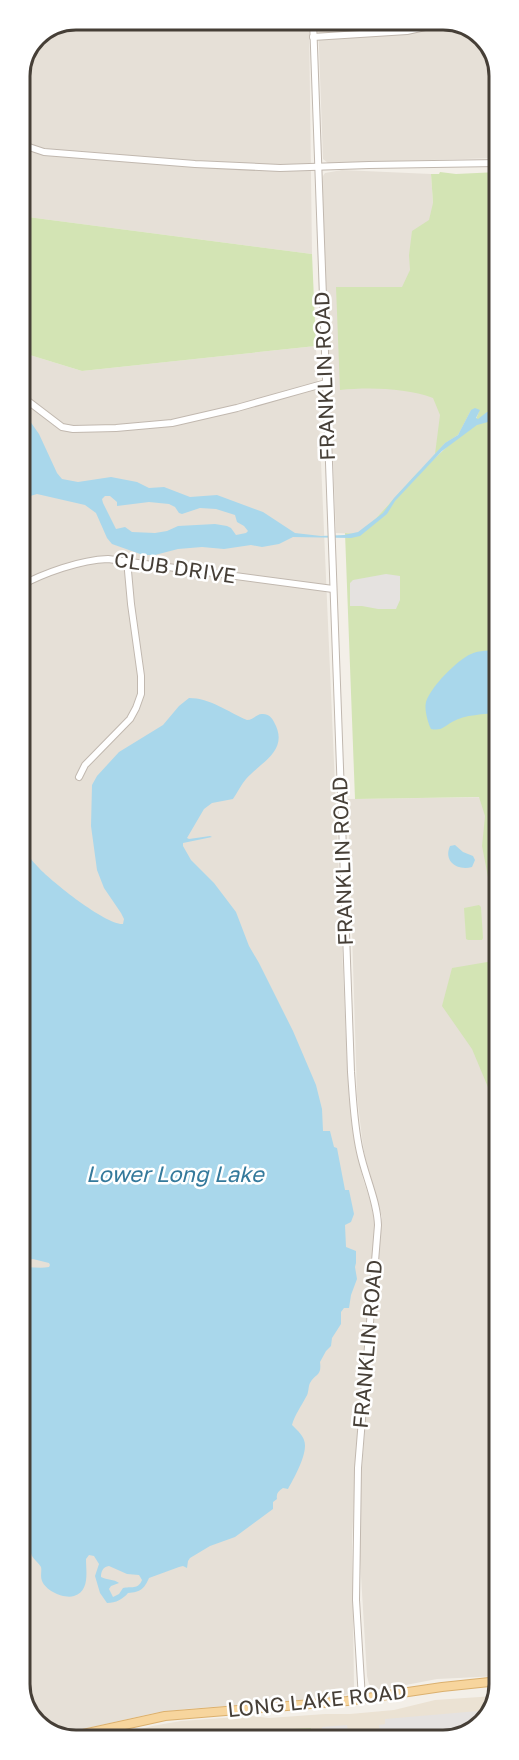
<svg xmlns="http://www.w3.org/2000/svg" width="519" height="1760" font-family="'Golos Text',sans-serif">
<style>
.residential{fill:#e6e0d7}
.education{fill:#ebe2d3}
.green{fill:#d3e4b4}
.parking{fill:#e5e2e0}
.water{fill:#a9d7eb;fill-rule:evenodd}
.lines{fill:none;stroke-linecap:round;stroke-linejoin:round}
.minor-casing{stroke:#c1b8af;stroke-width:8}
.major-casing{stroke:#dbb06e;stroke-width:10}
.minor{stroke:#fff;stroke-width:6}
.major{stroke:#f7d59d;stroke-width:8}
.labels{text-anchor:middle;stroke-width:5;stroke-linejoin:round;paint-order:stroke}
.street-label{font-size:21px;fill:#463f37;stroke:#fff}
.water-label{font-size:22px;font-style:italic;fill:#34799b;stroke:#fff}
.rim{fill:none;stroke:#463f37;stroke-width:3}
</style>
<rect width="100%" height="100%" fill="#f3efe8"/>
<g class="residential">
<polygon points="76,20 309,20 312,254 20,216 20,73 36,36"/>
<polygon points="318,20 450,20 481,34 498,65 498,158 328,163 323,159"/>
<polygon points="342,170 431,174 438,276 492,402 418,472 369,526 356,534 336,533 322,182 323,176 325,173"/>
<polygon points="316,346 347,1063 354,1138 363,1179 371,1203 375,1226 374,1255 359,1397 352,1542 354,1689 349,1694 336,1697 186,1709 154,1713 57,1735 38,1726 21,1695 20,352 82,371"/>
<polygon points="499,797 499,1676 437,1679 385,1689 374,1689 369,1684 367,1676 360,1559 361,1480 382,1217 366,1164 362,1138 357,1096 348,799"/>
</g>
<polygon class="education" points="495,1696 486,1721 454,1739 94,1740 114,1737 152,1726 181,1721 251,1716 269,1718 325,1714 350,1714 394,1710 435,1700"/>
<g class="green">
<path d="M440 172 456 174 498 172 499 898 488 877 482 846 485 816 479 797 355 799 345 533 356 534 369 526 418 472 430 463 476 419 479 412 471 410 458 435 445 443 435 454 440 415 433 398C406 388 369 387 340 390L336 287H402L410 270 409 255 412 231 429 220 433 203 431 174H439Z"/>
<polygon points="20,216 312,254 316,346 82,371 20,352"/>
<polygon points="479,905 481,907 483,938 482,940 468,940 466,939 464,908"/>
<polygon points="499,960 499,1142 495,1104 472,1049 442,1006 452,968"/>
<polygon points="311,1728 311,1740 253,1740 252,1731"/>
</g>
<g class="parking">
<polygon points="386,574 400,576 400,600 396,609 378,609 362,606 350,606 350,583 353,580"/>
<polygon points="490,1710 486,1721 454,1739 380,1739 379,1725 385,1724 385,1719"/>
<polygon points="347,1725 348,1731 353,1731 354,1740 317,1740 316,1733 322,1732 322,1727"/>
</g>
<g class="water">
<path d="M20 407 39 434 57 473 62 479 78 482 111 477 137 482 149 488 164 487 190 497 217 495 263 512 295 533 321 536 344 535 358 532 383 513 394 498 445 443 458 435 471 410 475 408 480 410 476 418 478 419 487 412 499 408V419L477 425 442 451 395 501 387 514 360 536 351 538 293 537 279 544 262 547 251 545 224 549 202 547 178 549 155 555H143L112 544 107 538 96 513 85 505 37 494 20 499V486L27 480C30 467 32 449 29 435 27 425 20 418 20 407ZM105 496H110L117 502V506L149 502 169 504 175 507 179 513 182 514 200 508 216 509 235 515 237 522 244 526 248 531 246 533 236 535 231 528 227 526 215 524 178 526 167 531 155 533 132 532 125 527 116 529 103 503 102 499Z"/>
<path d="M499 649V712C484 715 465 714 452 722 443 727 442 731 431 729 428 723 424 709 426 702 430 688 457 660 471 654 479 650 490 651 499 649Z"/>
<path d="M189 698C210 698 228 712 247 720 254 720 257 713 263 714 269 714 272 718 274 722 290 750 261 762 246 779 241 785 237 793 233 799L212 803 204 809 187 838 189 839 210 836 212 837 183 843V846L191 860 214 883 236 912 249 946 259 963 293 1031 316 1085 322 1109 323 1131H330L334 1147 337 1148 345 1190H349L354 1214 351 1222 345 1225 346 1247 356 1251V1263L355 1267 357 1279 351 1295 349 1308H344L341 1312V1324L332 1338 331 1346 326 1351 320 1362C322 1377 315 1373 310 1383 308 1387 309 1393 306 1397 301 1407 295 1414 292 1425 296 1429 302 1434 304 1440 309 1452 294 1478 288 1489L283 1488C278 1491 276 1494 277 1499L273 1502V1509L235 1537 210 1546 190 1558 188 1561 187 1568 183 1566 179 1567 149 1578C144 1589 141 1592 128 1593 123 1599 116 1603 107 1603L100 1593 95 1576 99 1564 94 1556 89 1555 86 1559C86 1572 90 1591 74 1596 64 1599 46 1591 42 1581 40 1576 42 1571 41 1567 39 1563 34 1560 32 1556 29 1549 31 1544 30 1537 29 1533 25 1529 23 1525H21L20 1268C30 1266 39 1269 49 1267L50 1265 49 1263 33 1259 20 1261V842C25 852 31 860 39 868 52 882 106 925 123 924L124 919 121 913 104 888 97 870 91 826 92 785 97 776 119 752 163 725 179 706ZM109 1566 127 1574 139 1575 142 1580C138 1590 131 1586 123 1588L119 1594 113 1597 109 1589 111 1586 119 1583C114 1579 107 1580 101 1577 101 1571 103 1567 109 1566Z"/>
<path d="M455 845 463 852 473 856 475 860 472 867C458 871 443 862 450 846Z"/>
</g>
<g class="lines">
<g class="minor-casing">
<g id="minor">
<path d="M313 20 351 1072C353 1099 354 1126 360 1152 365 1176 377 1200 378 1225L358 1468 356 1600 362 1699"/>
<polyline points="313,37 407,31 452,21"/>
<polyline points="20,144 44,152 195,164 280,168 369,165 498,163"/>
<polyline points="20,395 62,427 73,429 116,428 172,423 237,408 326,383"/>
<path d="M20 586C44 573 80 560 108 559L333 589"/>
<polyline points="79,777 85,765 130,719 136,708 141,694 141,676 131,604 127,560"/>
</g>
</g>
<g class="major-casing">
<polyline id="major" points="65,1738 165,1716 347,1701 442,1687 499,1681"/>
</g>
<use href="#minor" class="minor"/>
<use href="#major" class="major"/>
</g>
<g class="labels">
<g class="street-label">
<text transform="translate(325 376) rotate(-92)" y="7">FRANKLIN ROAD</text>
<text transform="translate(175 568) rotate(8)" y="7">CLUB DRIVE</text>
<text transform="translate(343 861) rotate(-92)" y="7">FRANKLIN ROAD</text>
<text transform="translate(368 1344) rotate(-85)" y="7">FRANKLIN ROAD</text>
<text transform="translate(317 1701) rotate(-6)" y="7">LONG LAKE ROAD</text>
</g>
<g class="water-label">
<text x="175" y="1182">Lower Long Lake</text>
</g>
</g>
<path d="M0 0H519V1760H0ZM76 30H443A46 46 0 0 1 489 76V1684A46 46 0 0 1 443 1730H76A46 46 0 0 1 30 1684V76A46 46 0 0 1 76 30Z" fill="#fff" fill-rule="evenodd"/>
<path class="rim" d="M76 30H443A46 46 0 0 1 489 76V1684A46 46 0 0 1 443 1730H76A46 46 0 0 1 30 1684V76A46 46 0 0 1 76 30Z"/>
</svg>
